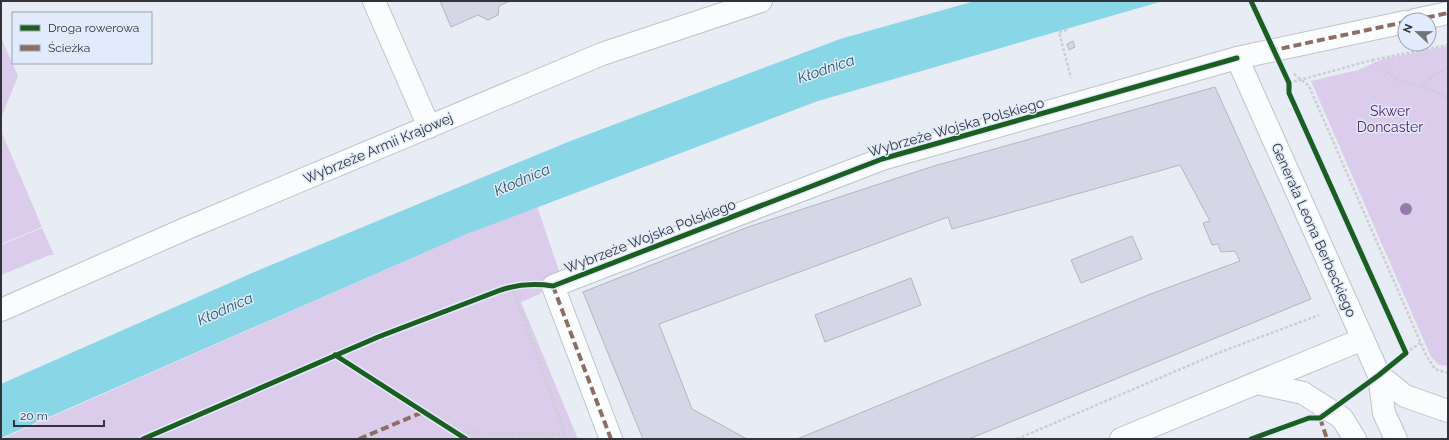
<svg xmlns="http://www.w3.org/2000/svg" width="1449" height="440" font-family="Raleway,sans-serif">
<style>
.green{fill:#dbcceb}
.water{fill:#89d6e7}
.building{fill:#d5d6e6;stroke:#b3b6bd}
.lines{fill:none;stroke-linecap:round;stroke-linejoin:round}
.minor-casing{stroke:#bfc3ca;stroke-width:24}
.path{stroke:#cdced1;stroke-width:2.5;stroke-dasharray:3 2;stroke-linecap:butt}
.minor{stroke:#fbfcfe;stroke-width:22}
.quiet{stroke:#8d6e63;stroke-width:4;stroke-dasharray:8 4;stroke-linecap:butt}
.cycleway-casing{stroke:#e1ebfb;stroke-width:8}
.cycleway{stroke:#1b5e20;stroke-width:5}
.tree{fill:#967aa9}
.labels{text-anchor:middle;stroke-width:3;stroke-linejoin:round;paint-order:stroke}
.park-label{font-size:14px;fill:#531d6a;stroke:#e1ebfb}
.street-label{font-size:14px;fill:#30333a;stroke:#e1ebfb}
.water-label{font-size:15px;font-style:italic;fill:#2b5a63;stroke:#e1ebfb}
</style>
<rect width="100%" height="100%" fill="#e7ecf5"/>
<g class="green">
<polygon points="1,38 18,76 1,118"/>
<polygon points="1448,46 1448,366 1439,365 1431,357 1311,81 1358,70 1383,59"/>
<polygon points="1,131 42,227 1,244"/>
<polygon points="537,206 559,271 540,294 521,302 578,439 1,439 467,234"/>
<polygon points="42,228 54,255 50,255 1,275 1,245"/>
</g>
<polygon class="water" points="975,1 1163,1 818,101 467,234 1,438 1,384 259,270 568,142 840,39"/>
<g class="building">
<polygon points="440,1 510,1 499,6 498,15 488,20 478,15 451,27"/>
<polygon points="1073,41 1075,47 1069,50 1067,44"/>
<polygon points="1215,87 1311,299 969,439 797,439 1148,295 1240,261 1235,251 1221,252 1218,244 1212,245 1203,223 1210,221 1180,165 952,229 948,217 659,324 692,409 747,439 643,439 583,292 748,227 934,166"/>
<polygon points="1132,236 1142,259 1081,283 1071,260"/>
<polygon points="911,278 921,305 825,342 815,315"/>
</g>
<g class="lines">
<g class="minor-casing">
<g id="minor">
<polyline points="374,1 429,127"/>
<polyline points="1415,20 1448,13"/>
<polyline points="1237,58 1379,375 1384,413 1396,439"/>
<polyline points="1,310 185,229 602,54 761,1"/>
<polyline points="1379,375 1405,396 1448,411"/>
<polyline points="1257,383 1303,393 1342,418 1355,439"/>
<polyline points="611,439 553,286 882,159 1237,58 1405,22"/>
<polyline points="1121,439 1363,339"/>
</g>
</g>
<g class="path">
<polyline points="1067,30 1059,32 1071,78"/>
<polyline points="1372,60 1448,45"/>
<polyline points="1294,74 1309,86 1426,355 1435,369 1448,373"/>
<polyline points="1289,83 1372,60 1399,81 1436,91 1448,99"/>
<polyline points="1422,87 1432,76 1448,67"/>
<polyline points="512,286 567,439"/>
<polyline points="1406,353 1420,343"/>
<polyline points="457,432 565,434"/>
<polyline points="1017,439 1218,353 1319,315"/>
</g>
<use href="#minor" class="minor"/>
<g class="quiet">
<polyline points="1415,20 1448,13"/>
<polyline points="1275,54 1274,50 1405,22"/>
<polyline points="553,286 611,439"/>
<polyline points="1320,418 1327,439"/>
<polyline points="359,439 423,412"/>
</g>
<g class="cycleway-casing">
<g id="cycleway">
<polyline points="1251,1 1289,83 1289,93 1406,353 1379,375 1320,418 1309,418 1251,439"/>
<polyline points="335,355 466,439"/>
<path d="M143 439 378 337 498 291C517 284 533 283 553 286L882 159 1237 58"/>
</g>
</g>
<use href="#cycleway" class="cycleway"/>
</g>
<circle class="tree" cx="1406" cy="209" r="6"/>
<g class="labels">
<g class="park-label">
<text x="1390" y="116">Skwer<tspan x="1390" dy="16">Doncaster</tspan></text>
</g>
<g class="street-label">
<text transform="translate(956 127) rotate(-16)" y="5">Wybrzeże Wojska Polskiego</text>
<text transform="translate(378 148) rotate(-23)" y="5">Wybrzeże Armii Krajowej</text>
<text transform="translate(1314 230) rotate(66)" y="5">Generała Leona Berbeckiego</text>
<text transform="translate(650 236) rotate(-21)" y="5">Wybrzeże Wojska Polskiego</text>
</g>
<g class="water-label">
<text transform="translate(826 69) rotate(-19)" y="5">Kłodnica</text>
<text transform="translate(522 180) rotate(-23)" y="5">Kłodnica</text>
<text transform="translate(225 309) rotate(-24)" y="5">Kłodnica</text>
</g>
</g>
<rect width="1449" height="440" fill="none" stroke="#30333a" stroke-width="4"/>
<rect x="12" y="12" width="140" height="52" fill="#e1ebfb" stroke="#9aa1ae"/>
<rect x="20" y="25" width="20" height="6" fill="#1b5e20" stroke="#9aa1ae"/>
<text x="48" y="32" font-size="12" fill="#30333a">Droga rowerowa</text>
<rect x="20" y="45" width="20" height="6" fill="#8d6e63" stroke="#9aa1ae"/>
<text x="48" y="52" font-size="12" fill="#30333a">Ścieżka</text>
<g transform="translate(1417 32) rotate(292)"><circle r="19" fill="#e1ebfb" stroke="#9aa1ae"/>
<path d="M0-3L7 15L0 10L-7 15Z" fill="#70747b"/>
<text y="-6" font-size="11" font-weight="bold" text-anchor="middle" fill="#30333a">N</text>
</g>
<path d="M14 420v6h90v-6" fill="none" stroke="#30333a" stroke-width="2"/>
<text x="20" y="420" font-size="12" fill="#30333a" stroke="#e1ebfb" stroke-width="3" paint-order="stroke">20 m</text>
</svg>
